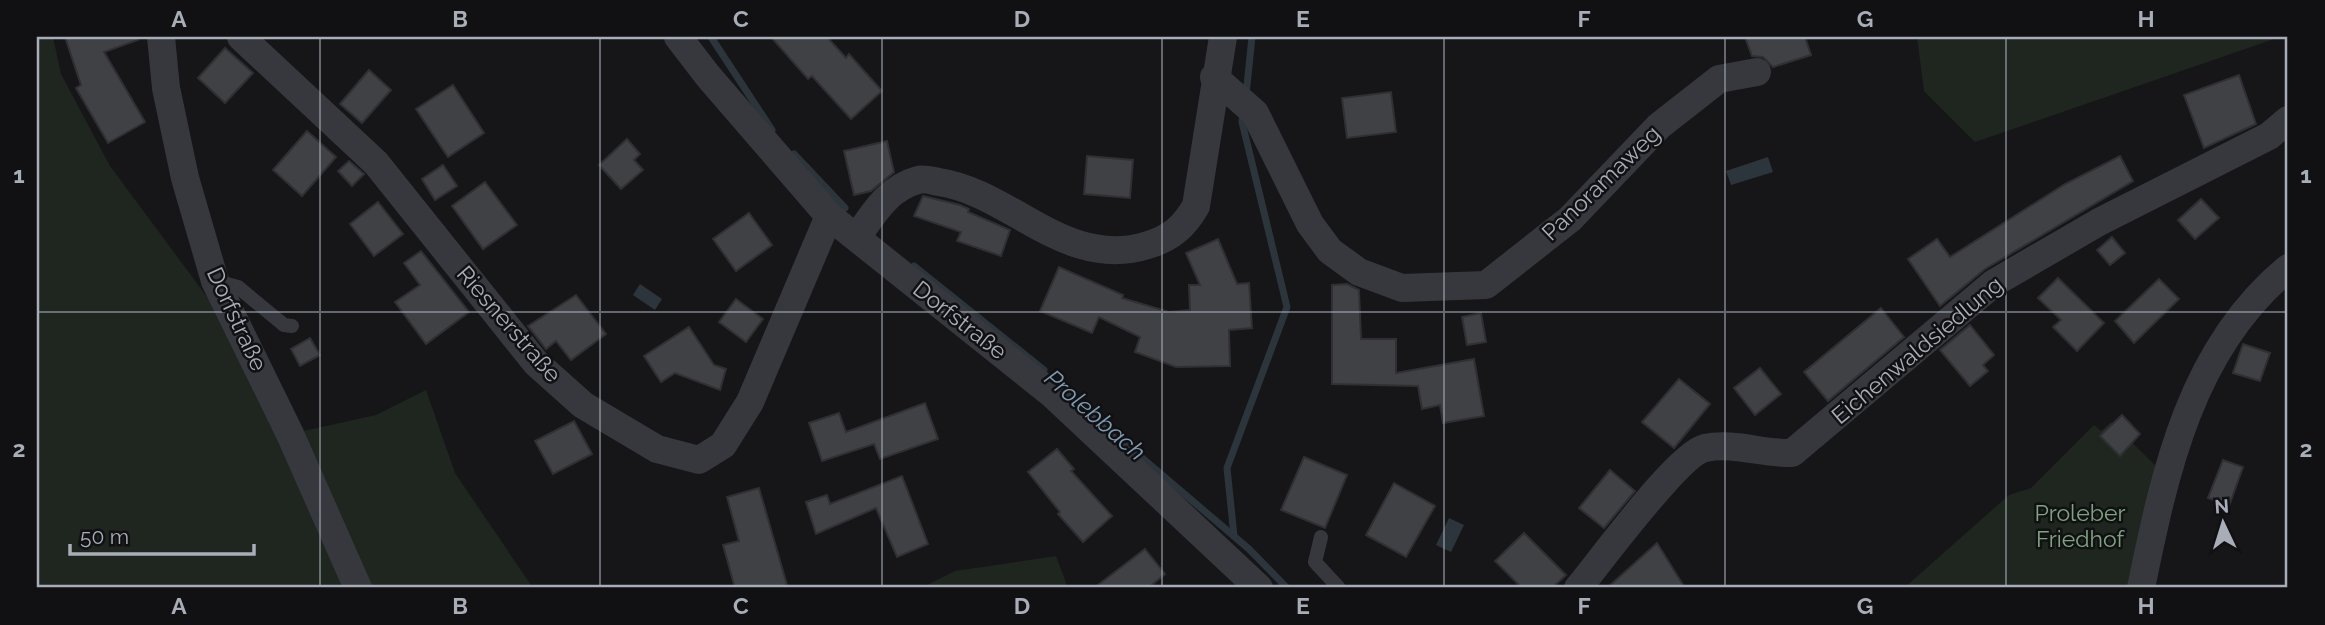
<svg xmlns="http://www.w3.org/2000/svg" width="2325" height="625" font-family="Raleway,sans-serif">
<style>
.green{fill:#1e261f}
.water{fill:#2c353c}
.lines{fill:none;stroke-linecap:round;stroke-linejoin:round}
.stream{stroke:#2c353c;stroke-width:7}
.building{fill:#404145;stroke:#303034;stroke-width:2}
.service{stroke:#37383d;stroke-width:14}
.minor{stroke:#37383d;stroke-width:28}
.grid{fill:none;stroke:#a8adb8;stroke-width:2;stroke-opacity:0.55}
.labels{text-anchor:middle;stroke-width:5;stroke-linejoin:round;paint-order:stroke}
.street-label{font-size:23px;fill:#a8adb8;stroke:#111113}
.park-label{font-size:23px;fill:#7fa381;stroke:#111113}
.water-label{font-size:24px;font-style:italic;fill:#7f9bb3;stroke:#111113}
.neatline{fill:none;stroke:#a8adb8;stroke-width:2.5}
.grid-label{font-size:23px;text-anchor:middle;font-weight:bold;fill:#a8adb8}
</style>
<rect width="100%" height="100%" fill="#161618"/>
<g class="green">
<polygon points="37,37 53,37 61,74 110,166 219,313 290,434 376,415 426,390 455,473 533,588 37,588"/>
<polygon points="1917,37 2280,37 1975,142 1924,91"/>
<polygon points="2111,422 2159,469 2135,588 1904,588 2009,495 2031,488 2094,425 2101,431"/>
<polygon points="1056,556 1068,588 921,588 955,571"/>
</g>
<g class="water">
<polygon points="1768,157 1773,172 1731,185 1726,171"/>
<polygon points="640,284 662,299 655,310 633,295"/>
<polygon points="1449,518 1464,525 1451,552 1436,545"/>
</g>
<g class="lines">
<g class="stream">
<polyline points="711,37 772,130"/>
<polyline points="1246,95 1252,37"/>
<polyline points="794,154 845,208"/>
<polyline points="914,266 1044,370"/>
<polyline points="1128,446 1249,549 1287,588"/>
<polyline points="1234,536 1227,468 1287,307 1242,122 1243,114"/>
</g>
</g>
<g class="building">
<polygon points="65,37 137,37 138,40 104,52 145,122 108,143 76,88 81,85"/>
<polygon points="771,37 827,37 846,58 849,54 882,91 851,119 812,76 808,79"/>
<polygon points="1745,37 1805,37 1811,55 1773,67 1763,57 1752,56"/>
<polygon points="225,48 253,73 225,103 198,78"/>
<polygon points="369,70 391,90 362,123 340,104"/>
<polygon points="2239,75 2256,124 2204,148 2184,95"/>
<polygon points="453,85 484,133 448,157 416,109"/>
<polygon points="1391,92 1396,132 1347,138 1342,98"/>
<polygon points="307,131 336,157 302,196 273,170"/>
<polygon points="627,139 640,154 634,160 643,170 621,189 599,165"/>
<polygon points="887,141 894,172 871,191 854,195 844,151"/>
<polygon points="1087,156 1133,160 1130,198 1084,194"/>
<polygon points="2120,156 2133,181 1985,269 1940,306 1908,259 1937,239 1950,257 2065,184"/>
<polygon points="349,161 364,174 352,186 338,171"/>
<polygon points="443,165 457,186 435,200 422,179"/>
<polygon points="485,182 517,225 483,249 452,206"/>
<polygon points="923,196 960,205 969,209 968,212 1010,230 1001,256 957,241 961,232 914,216"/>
<polygon points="2201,199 2219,218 2195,239 2178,220"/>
<polygon points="378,202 403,234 374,256 350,224"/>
<polygon points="749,213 772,245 736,271 713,239"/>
<polygon points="2112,237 2125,253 2110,265 2097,250"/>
<polygon points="1218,239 1237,284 1249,283 1252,328 1229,330 1230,366 1176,367 1135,352 1140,337 1099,317 1092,333 1040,311 1059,267 1123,295 1122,298 1169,312 1190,310 1189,285 1200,285 1186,253"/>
<polygon points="421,251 469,312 426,344 395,302 420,285 404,263"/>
<polygon points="2058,278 2104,323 2077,351 2053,327 2061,320 2038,298"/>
<polygon points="2159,279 2179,299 2134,343 2115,321"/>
<polygon points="1347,284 1359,290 1361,339 1396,339 1396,373 1474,359 1484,416 1443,423 1440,405 1422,409 1418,386 1332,384 1332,285"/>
<polygon points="576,295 606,334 571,360 556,341 546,349 528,326"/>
<polygon points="736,299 763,319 746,342 719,322"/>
<polygon points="1881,308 1904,337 1828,401 1804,372"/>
<polygon points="1481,313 1486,342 1467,345 1462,317"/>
<polygon points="1970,325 1994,355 1983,365 1988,371 1970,386 1940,350"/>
<polygon points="689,327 714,365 726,369 720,390 675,373 661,382 644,356"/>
<polygon points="310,338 320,355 300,366 291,349"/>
<polygon points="2243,344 2270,353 2260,381 2233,373"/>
<polygon points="1760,368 1781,394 1755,415 1734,388"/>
<polygon points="1679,379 1710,404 1674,448 1642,422"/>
<polygon points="925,403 938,439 880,459 874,444 822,461 809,423 839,413 846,432"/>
<polygon points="2122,415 2140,434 2120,456 2100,436"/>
<polygon points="574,421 592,454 553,474 535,441"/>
<polygon points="1057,449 1074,469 1071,471 1112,516 1083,542 1058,514 1060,512 1028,472"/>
<polygon points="1304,457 1347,475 1325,528 1281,510"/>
<polygon points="2223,460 2243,467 2229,506 2208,498"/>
<polygon points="1610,470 1635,491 1604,528 1579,508"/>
<polygon points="902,476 928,544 897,557 876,508 816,534 806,502 827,495 830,504"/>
<polygon points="1394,483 1435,506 1406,557 1366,535"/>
<polygon points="759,488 787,585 774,588 735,588 723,545 739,541 727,497"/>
<polygon points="1524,533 1566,575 1552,588 1522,588 1495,561"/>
<polygon points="1657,543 1685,588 1607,588"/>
<polygon points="1145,549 1165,574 1148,588 1094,588"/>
</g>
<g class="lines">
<g class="service">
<polyline points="216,281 238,287 284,325 292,326"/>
<polyline points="1321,537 1315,562 1339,588"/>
</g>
<g class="minor">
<polyline points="161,37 166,88 185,178 215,281 290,434 358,588"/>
<polyline points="241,37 376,163 536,363 583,405 657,449 699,460 723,445 750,402 829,216"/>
<polyline points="678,37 708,76 829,216 1052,394 1259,588"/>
<polyline points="1214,77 1255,113 1310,224 1330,251 1359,272 1402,288 1486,285 1570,219 1659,126 1719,79 1757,72"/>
<path d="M857 237C874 213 888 188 918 180 924 178 933 181 939 182 1012 193 1066 271 1148 245 1171 238 1184 227 1196 206L1223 37"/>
<path d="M1578 588C1600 562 1678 454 1705 448 1733 442 1764 454 1792 453L1994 283 2099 222 2269 136 2288 120"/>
<path d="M2141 588C2165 471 2191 348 2288 268"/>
</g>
</g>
<path class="grid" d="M320 37V588M600 37V588M882 37V588M1162 37V588M1444 37V588M1725 37V588M2006 37V588M37 312H2288"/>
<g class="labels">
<g class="street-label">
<text transform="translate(1601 183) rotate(-44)" y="8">Panoramaweg</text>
<text transform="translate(237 319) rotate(65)" y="8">Dorfstraße</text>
<text transform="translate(960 320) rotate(38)" y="8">Dorfstraße</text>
<text transform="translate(509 324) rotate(49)" y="8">Riesnerstraße</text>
<text transform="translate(1917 350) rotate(-40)" y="8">Eichenwaldsiedlung</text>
</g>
<g class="park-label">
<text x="2080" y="521">Proleber<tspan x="2080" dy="26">Friedhof</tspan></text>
</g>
<g class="water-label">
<text transform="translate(1095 415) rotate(41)" y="8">Prolebbach</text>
</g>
</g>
<rect width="2325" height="625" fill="none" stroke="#111113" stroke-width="77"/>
<g transform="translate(2223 523) rotate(356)" stroke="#111113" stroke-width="5" paint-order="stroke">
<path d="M0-5L12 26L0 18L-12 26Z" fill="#a8adb8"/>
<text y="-10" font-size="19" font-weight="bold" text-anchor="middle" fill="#a8adb8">N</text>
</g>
<path d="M70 544v10h184v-10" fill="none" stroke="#a8adb8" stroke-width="3.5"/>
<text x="80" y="544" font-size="21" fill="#a8adb8" stroke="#111113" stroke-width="5" paint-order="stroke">50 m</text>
<rect x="38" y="38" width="2248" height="548" class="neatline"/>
<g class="grid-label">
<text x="179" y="27">A</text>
<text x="460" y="27">B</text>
<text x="741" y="27">C</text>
<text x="1022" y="27">D</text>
<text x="1303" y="27">E</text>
<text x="1584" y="27">F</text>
<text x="1865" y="27">G</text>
<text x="2146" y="27">H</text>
<text x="19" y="183">1</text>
<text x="2306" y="183">1</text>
<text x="19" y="457">2</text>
<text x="2306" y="457">2</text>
<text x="179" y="614">A</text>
<text x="460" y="614">B</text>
<text x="741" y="614">C</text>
<text x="1022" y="614">D</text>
<text x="1303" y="614">E</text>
<text x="1584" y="614">F</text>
<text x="1865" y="614">G</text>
<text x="2146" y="614">H</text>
</g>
</svg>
